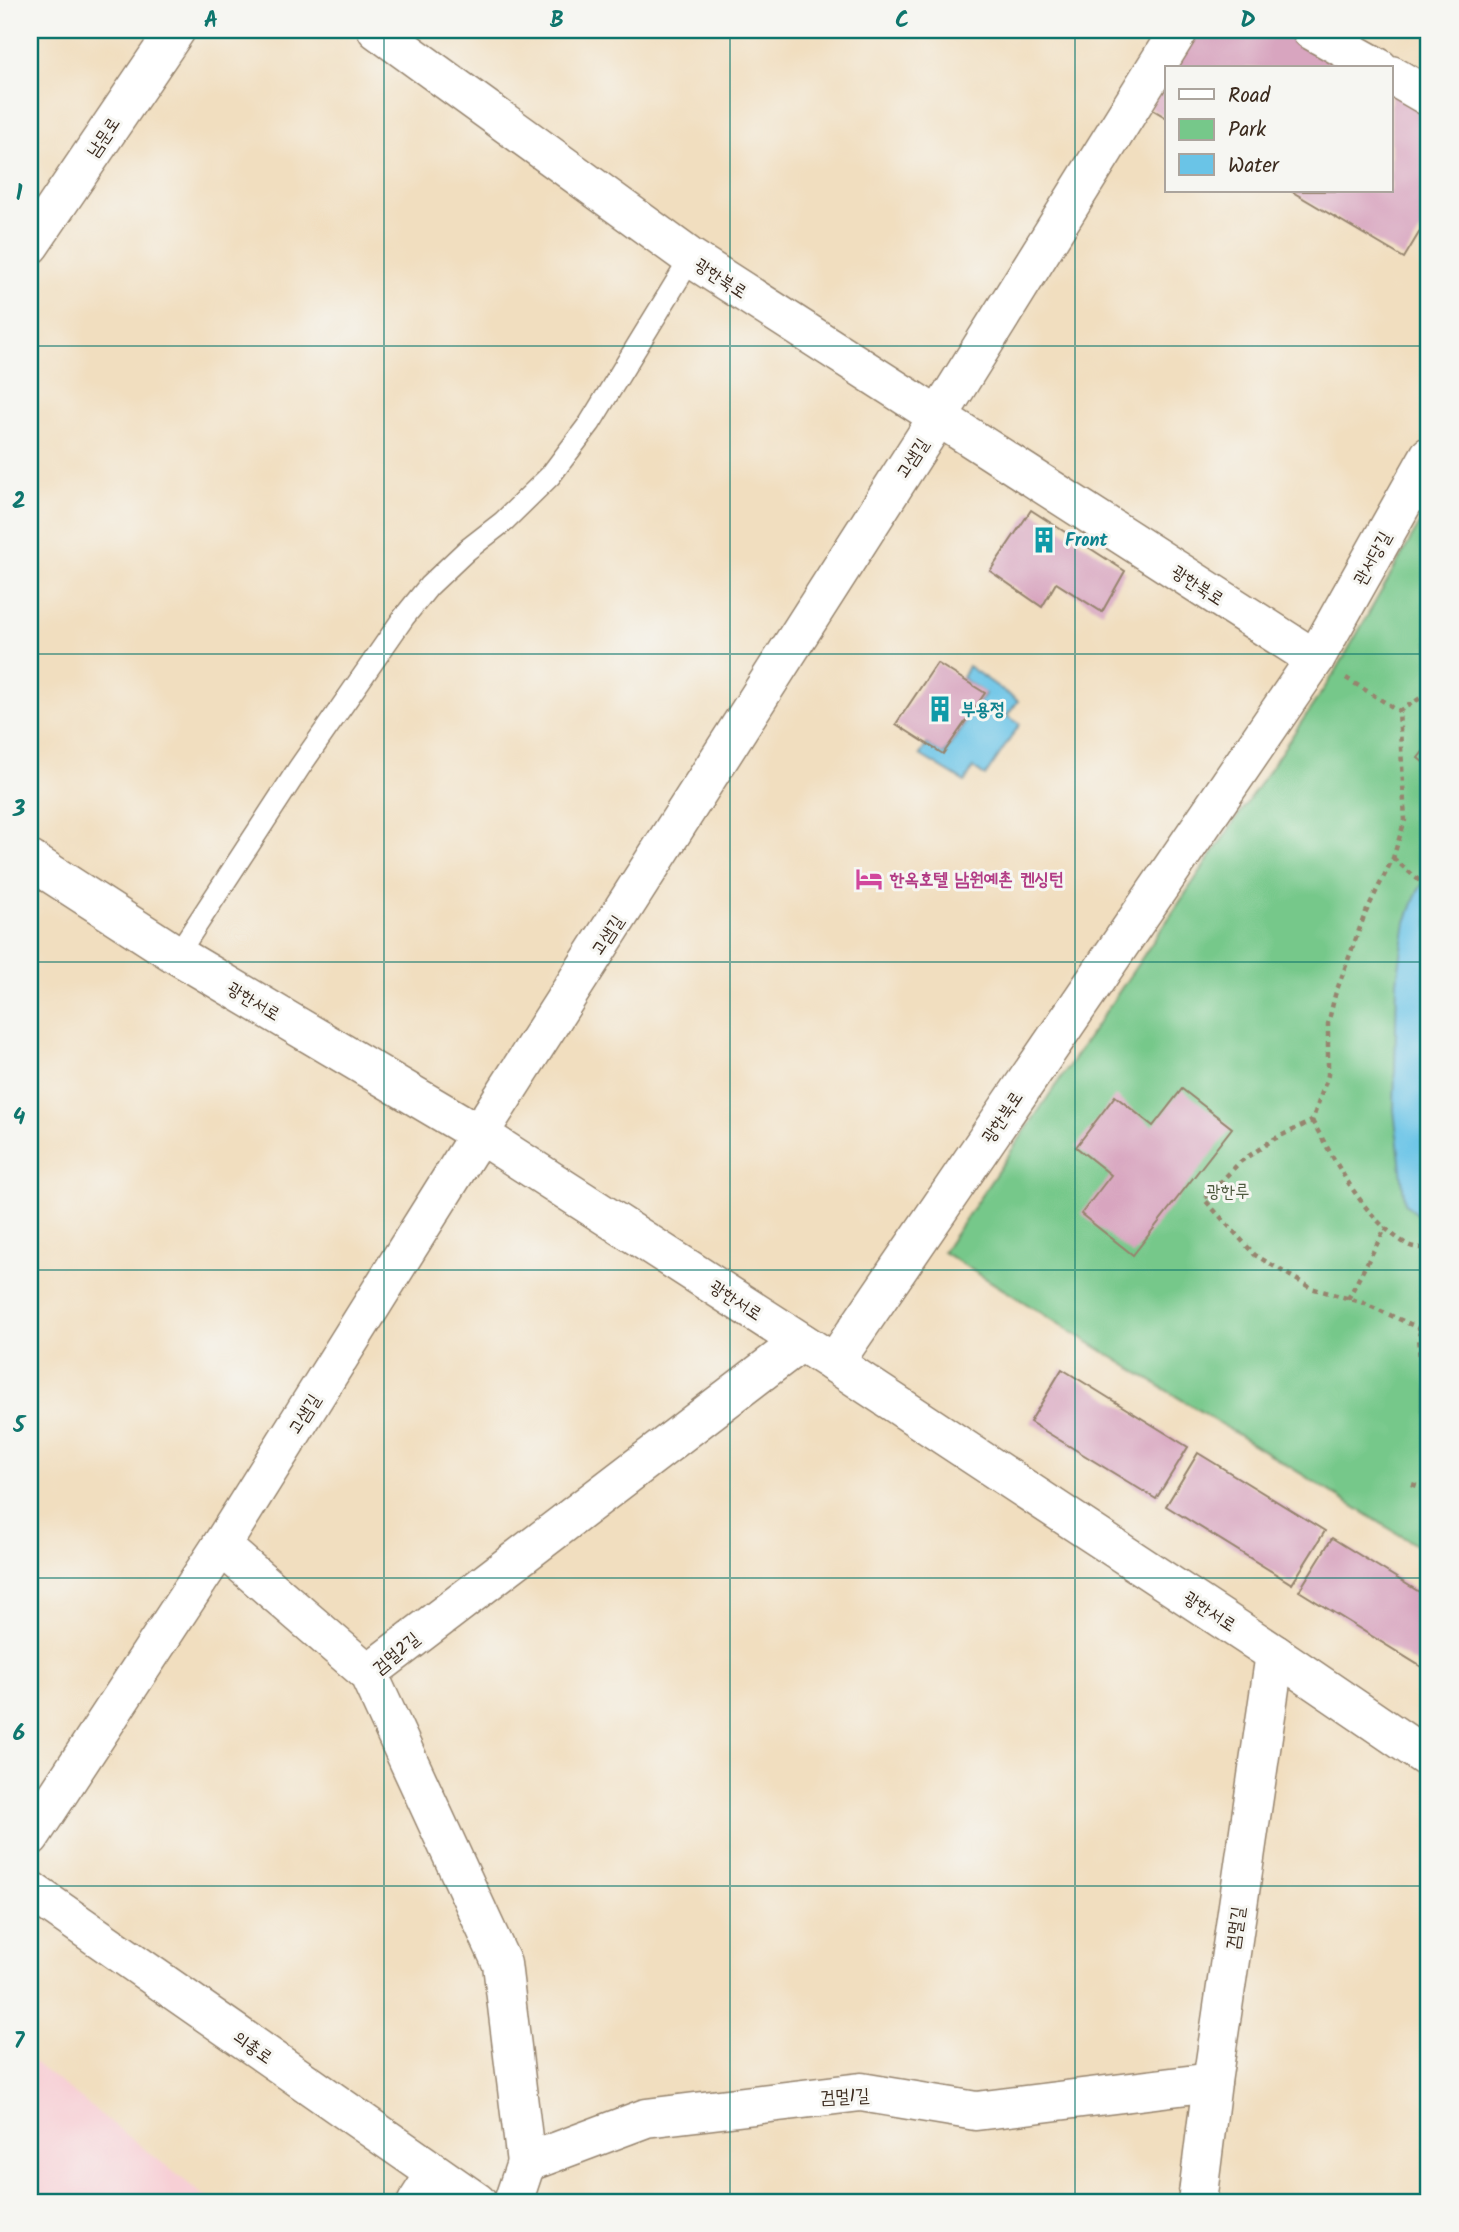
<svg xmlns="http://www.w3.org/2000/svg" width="1459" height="2232" font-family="Kalam,'Poor Story',sans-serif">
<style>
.built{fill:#f7cfd5}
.green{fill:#76c88a;stroke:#587954;stroke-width:2}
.water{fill:#6ac4e7;stroke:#527782;stroke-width:2}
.building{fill:#d8a5bf}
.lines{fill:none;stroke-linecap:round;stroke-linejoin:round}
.lane-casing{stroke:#96846e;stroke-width:24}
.street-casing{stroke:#96846e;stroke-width:41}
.primary-casing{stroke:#96846e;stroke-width:41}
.path{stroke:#96846e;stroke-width:4.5;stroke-dasharray:5 5;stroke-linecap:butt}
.lane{stroke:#fff;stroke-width:21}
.street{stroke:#fff;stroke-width:38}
.primary{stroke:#fff;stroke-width:38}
.grid{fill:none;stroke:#0f766e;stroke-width:2;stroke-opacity:0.55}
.labels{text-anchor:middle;stroke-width:6;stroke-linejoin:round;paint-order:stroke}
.street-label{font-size:18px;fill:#3b2a1e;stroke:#f6f6f2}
.culture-label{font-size:18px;font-weight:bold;fill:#0d838f;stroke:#f6f6f2;text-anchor:start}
.hotel-label{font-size:18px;font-weight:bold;fill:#b23c85;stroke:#f6f6f2;text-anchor:start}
.park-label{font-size:18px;fill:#4d593e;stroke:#f6f6f2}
.neatline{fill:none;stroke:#0f766e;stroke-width:2.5}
.grid-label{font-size:23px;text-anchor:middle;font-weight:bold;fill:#0f766e}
</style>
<rect width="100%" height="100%" fill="#f6f6f2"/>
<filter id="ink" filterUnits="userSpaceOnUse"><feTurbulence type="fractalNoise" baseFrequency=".0143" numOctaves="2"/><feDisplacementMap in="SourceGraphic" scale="14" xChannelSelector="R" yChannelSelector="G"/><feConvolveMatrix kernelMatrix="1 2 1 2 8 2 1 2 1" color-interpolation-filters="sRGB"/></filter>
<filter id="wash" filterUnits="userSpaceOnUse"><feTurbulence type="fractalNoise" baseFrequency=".00686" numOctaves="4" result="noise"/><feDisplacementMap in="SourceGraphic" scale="28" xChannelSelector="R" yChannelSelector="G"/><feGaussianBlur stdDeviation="1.57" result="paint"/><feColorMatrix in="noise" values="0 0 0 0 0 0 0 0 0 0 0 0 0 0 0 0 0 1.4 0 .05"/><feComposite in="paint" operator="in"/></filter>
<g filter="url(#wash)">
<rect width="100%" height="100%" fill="#f1debf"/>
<polygon class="built" points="30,2059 212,2202 30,2202"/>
<polygon class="green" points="1429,507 1429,1553 943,1252 1336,671"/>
<g class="water">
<polygon points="968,666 1018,701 1007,716 1020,724 985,776 973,768 965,782 920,755 927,744 944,754 985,694 962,678"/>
<polygon points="1429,877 1429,1217 1420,1216 1405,1204 1394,1110 1397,981 1406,922 1418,890"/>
</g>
<g id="blocks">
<g class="building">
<polygon points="1197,30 1292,30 1357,68 1174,68"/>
<polygon points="1167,80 1167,118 1150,108"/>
<polygon points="1391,88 1429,111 1429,216 1404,258 1291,191 1391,191"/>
<polygon points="1031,510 1125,571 1102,612 1056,583 1042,607 990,571"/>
<polygon points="937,663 985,693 943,754 896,724"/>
<polygon points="1429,744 1429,767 1418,758"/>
<polygon points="1182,1089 1232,1128 1133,1255 1081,1214 1111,1175 1076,1147 1115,1096 1153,1126"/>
<polygon points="1062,1369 1188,1447 1156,1499 1030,1422"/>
<polygon points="1198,1453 1325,1531 1292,1584 1166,1506"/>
<polygon points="1332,1538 1429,1598 1429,1662 1425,1669 1299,1591"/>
</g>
</g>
</g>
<g filter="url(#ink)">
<use href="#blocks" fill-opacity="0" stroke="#96846e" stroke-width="2"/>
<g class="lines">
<g class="lane-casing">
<polyline id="lane" points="177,955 299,768 404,617 429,586 467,550 503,522 550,476 590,423 691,258"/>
</g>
<g class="street-casing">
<g id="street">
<polyline points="377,30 691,258 1315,659 834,1363"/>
<polyline points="1311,30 1379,68"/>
<polyline points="1391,75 1429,97"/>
<polyline points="30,245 176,30"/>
<polyline points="1315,659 1429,456"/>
<polyline points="30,860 177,955 479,1134 834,1363 1275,1654 1429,1759"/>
<polyline points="221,1546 368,1673 502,1964 526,2163"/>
<polyline points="368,1673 801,1342"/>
<polyline points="30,1837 221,1546 479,1134 938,417 1179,30"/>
<polyline points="417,2202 435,2174"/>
<polyline points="513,2202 526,2163 646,2118 861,2092 976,2111 1212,2082"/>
<polyline points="1197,2202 1212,2082 1275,1654"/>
</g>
</g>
<g class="primary-casing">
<polyline id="primary" points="30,1890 477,2202"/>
</g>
<g class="path">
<polyline points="1346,678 1399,711"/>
<polyline points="1393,858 1429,889"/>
<path d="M1312 1121C1338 1164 1362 1218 1408 1245 1414 1248 1423 1248 1429 1249"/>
<polyline points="1348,1299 1386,1227"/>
<polyline points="1429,1302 1418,1339 1422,1378 1429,1395"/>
<polyline points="1421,1329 1361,1302 1311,1288 1255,1255 1204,1199 1240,1162 1274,1139 1312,1121 1328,1075 1328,1024 1335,995 1365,914 1393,858 1405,820 1399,711 1429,693"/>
<polyline points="1412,1484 1429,1491"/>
</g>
<use href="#lane" class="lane"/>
<use href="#street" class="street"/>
<use href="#primary" class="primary"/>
</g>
</g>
<path class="grid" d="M384 30V2202M730 30V2202M1075 30V2202M30 346H1429M30 654H1429M30 962H1429M30 1270H1429M30 1578H1429M30 1886H1429"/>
<defs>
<g id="building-bare" transform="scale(2.1)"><path d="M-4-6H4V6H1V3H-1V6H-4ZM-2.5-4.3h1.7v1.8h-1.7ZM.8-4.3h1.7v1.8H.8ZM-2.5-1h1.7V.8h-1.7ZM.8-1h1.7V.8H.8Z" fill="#0f9aa8" stroke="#f6f6f2" stroke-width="2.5" paint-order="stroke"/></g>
<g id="hotel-bare" transform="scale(2.1)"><path d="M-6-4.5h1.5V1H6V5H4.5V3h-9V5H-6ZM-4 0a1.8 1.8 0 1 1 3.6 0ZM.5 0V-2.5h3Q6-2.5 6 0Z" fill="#d1479c" stroke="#f6f6f2" stroke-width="2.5" paint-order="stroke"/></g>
</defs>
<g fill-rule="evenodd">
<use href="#building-bare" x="1044" y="540"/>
<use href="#building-bare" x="940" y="709"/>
<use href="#hotel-bare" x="869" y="879"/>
</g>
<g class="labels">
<g class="street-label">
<text transform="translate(103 137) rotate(-56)" y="6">남문로</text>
<text transform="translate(721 278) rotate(33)" y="6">광한북로</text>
<text transform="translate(912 458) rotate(-57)" y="6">고샘길</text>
<text transform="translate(1372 558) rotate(-61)" y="6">관서당길</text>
<text transform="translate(1198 585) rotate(33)" y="6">광한북로</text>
<text transform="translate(607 935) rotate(-57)" y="6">고샘길</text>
<text transform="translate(254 1001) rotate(31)" y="6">광한서로</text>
<text transform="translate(1002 1117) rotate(-56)" y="6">광한북로</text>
<text transform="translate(736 1300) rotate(33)" y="6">광한서로</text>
<text transform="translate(304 1414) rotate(-58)" y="6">고샘길</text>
<text transform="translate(1210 1611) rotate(33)" y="6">광한서로</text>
<text transform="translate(396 1653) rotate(-40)" y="6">검멀2길</text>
<text transform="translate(1235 1928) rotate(-82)" y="6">검멀길</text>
<text transform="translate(253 2047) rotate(35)" y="6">의총로</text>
<text transform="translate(845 2096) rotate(-3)" y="6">검멀1길</text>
</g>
<g class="culture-label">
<text x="1065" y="546">Front</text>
<text x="961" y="715">부용정</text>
</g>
<g class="hotel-label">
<text x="890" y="885">한옥호텔 남원예촌 켄싱턴</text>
</g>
<g class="park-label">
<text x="1228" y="1197">광한루</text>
</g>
</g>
<rect width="1459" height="2232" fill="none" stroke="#f6f6f2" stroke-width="77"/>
<rect x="1165" y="66" width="228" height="126" fill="#f6f6f2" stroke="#aba49d" stroke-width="2"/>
<rect x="1179" y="89" width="35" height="10" fill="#ffffff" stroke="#aba49d" stroke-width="2"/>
<text x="1228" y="102" font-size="21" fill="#3b2a1e">Road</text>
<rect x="1179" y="119" width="35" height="21" fill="#76c88a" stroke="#aba49d" stroke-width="2"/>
<text x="1228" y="136" font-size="21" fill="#3b2a1e">Park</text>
<rect x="1179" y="154" width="35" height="21" fill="#6ac4e7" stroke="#aba49d" stroke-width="2"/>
<text x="1228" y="172" font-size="21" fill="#3b2a1e">Water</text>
<rect x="38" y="38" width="1382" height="2156" class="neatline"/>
<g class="grid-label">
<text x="211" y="27">A</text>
<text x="557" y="27">B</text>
<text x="902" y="27">C</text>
<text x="1248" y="27">D</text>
<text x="19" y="200">1</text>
<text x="19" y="508">2</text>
<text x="19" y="816">3</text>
<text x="19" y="1124">4</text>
<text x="19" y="1432">5</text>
<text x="19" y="1740">6</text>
<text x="19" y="2048">7</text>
</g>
</svg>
